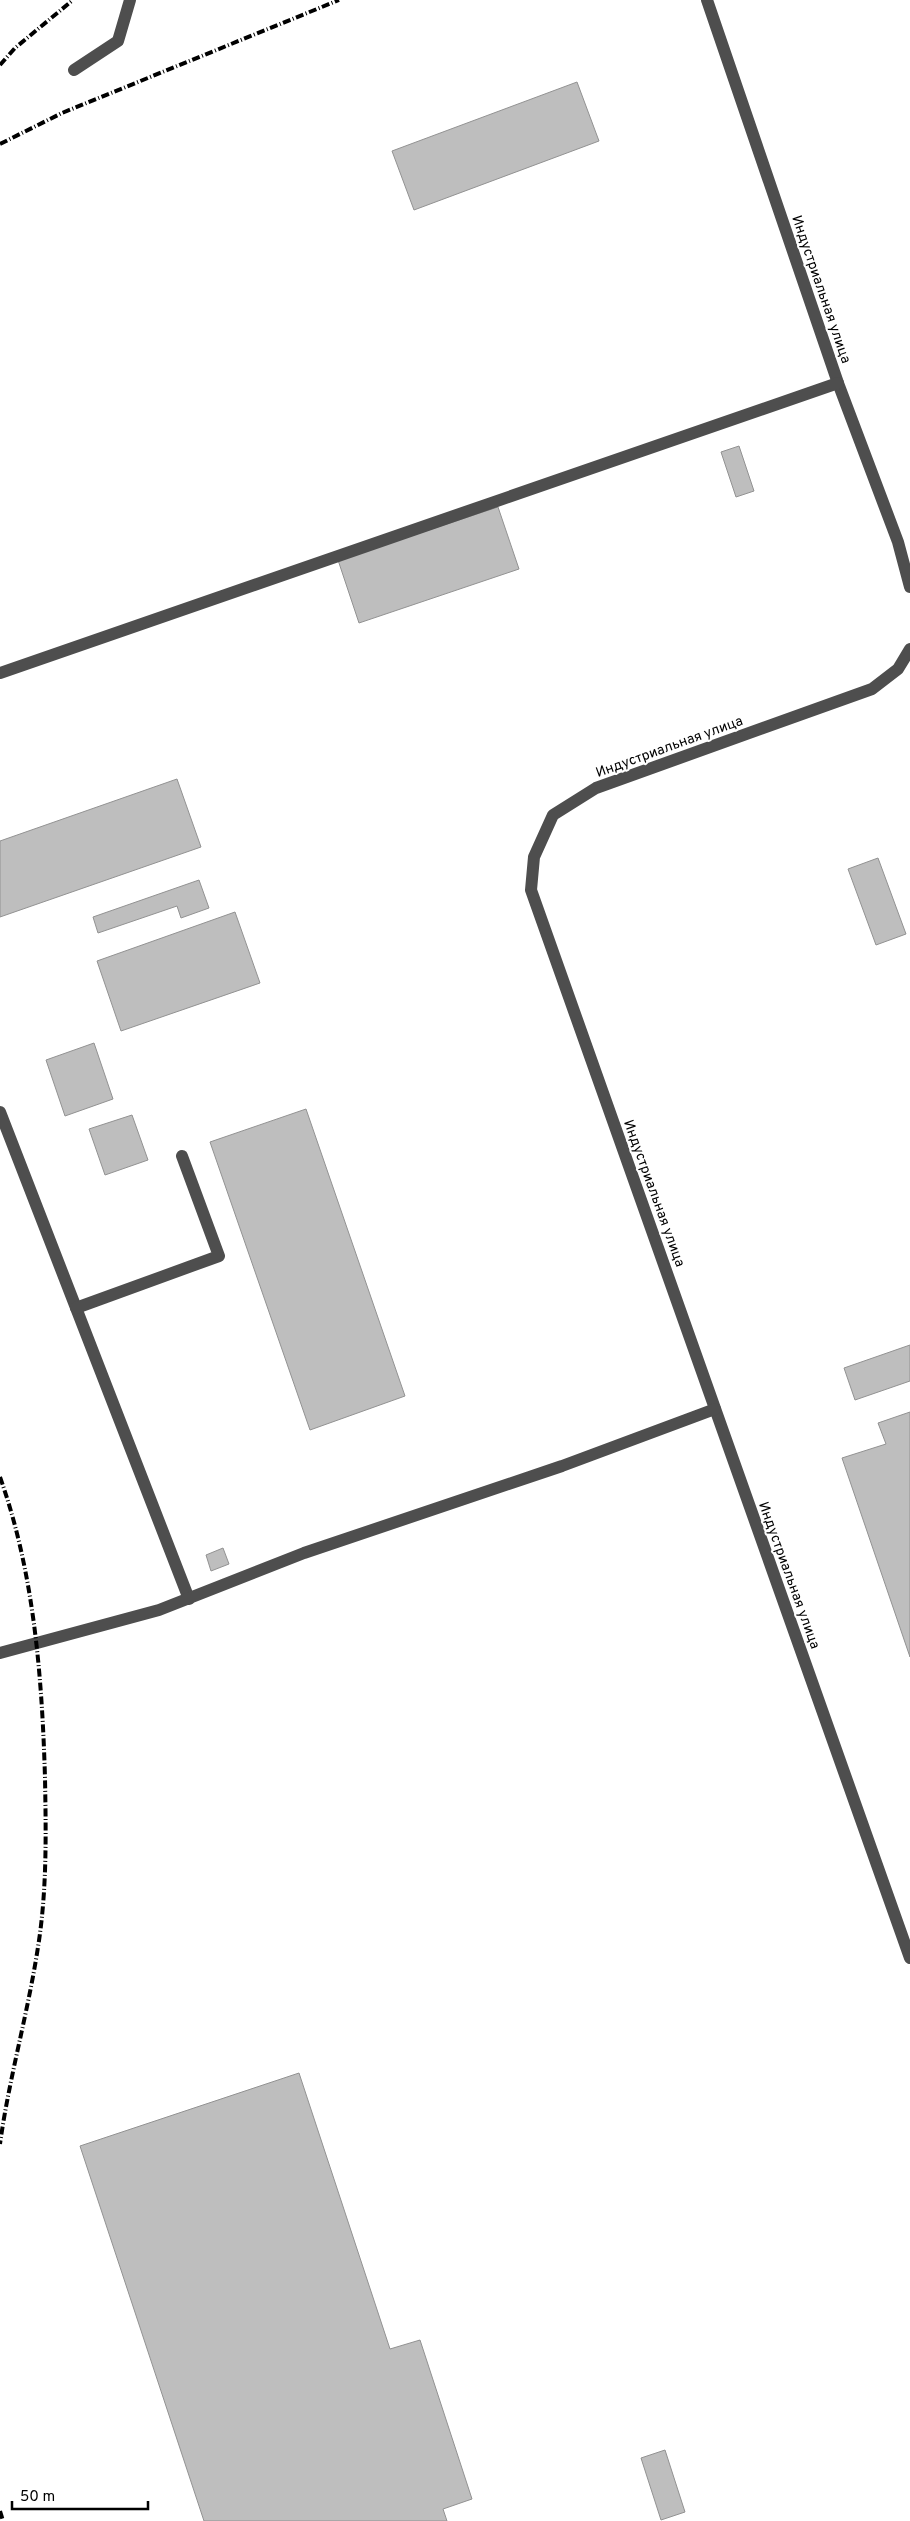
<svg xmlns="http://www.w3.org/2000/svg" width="910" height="2521" font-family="Overpass,sans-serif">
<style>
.building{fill:#bebebe;stroke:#929292}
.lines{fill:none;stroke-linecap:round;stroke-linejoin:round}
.minor{stroke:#4e4e4e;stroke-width:12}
.rail{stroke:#000;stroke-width:4;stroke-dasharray:8 2.5 1 2.5;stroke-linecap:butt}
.labels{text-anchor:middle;stroke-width:4;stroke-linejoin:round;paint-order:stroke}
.street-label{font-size:14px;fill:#000;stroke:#fff}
</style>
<rect width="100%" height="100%" fill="#fff"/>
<g class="building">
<polygon points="577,82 599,141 414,210 392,151"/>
<polygon points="739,446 754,491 736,497 721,452"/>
<polygon points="498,507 519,569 359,623 338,560"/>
<polygon points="177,779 201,847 0,917 0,841"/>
<polygon points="878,858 906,934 876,945 848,869"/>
<polygon points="199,880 209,908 181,918 177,906 98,933 93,917"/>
<polygon points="235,912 260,983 121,1031 97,961"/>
<polygon points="94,1043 113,1099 65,1116 46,1060"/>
<polygon points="306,1109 405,1396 310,1430 210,1142"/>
<polygon points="132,1115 148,1160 105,1175 89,1129"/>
<polygon points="910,1345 910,1381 855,1400 844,1368"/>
<polygon points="910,1412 910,1657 842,1458 886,1444 878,1423"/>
<polygon points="223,1548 229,1564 211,1571 206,1555"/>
<polygon points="299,2073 390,2349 420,2340 472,2499 443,2509 447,2521 204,2521 80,2146"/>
<polygon points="665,2450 685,2512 661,2520 641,2458"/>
</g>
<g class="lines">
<g class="minor">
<polyline points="707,0 838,383 898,542 910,587"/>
<polyline points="74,70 118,41 130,0"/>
<polyline points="910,649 898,669 872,689 596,788 553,815 534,857 531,890 910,1958"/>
<polyline points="0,673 838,383"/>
<polyline points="0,1112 189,1599"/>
<polyline points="76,1308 219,1256 182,1156"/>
<polyline points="0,1653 159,1610 304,1553 562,1466 715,1409"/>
</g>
<g class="rail">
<polyline points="0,65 15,48 73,0"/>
<polyline points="0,144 62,113 339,0"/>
<path d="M0 1477C34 1573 42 1676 45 1778 46 1834 47 1891 38 1947 28 2013 9 2078 0 2144"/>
<polyline points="0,2511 3,2521"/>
</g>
</g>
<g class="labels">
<g class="street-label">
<text transform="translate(822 289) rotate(71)" y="5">Индустриальная улица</text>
<text transform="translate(669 746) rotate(-20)" y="5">Индустриальная улица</text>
<text transform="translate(655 1193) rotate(70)" y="5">Индустриальная улица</text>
<text transform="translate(790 1575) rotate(70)" y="5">Индустриальная улица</text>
</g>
</g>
<path d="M12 2501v8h136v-8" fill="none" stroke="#000000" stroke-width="2.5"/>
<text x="20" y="2501" font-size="15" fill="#000000" stroke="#ffffff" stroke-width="4" paint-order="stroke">50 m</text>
</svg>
